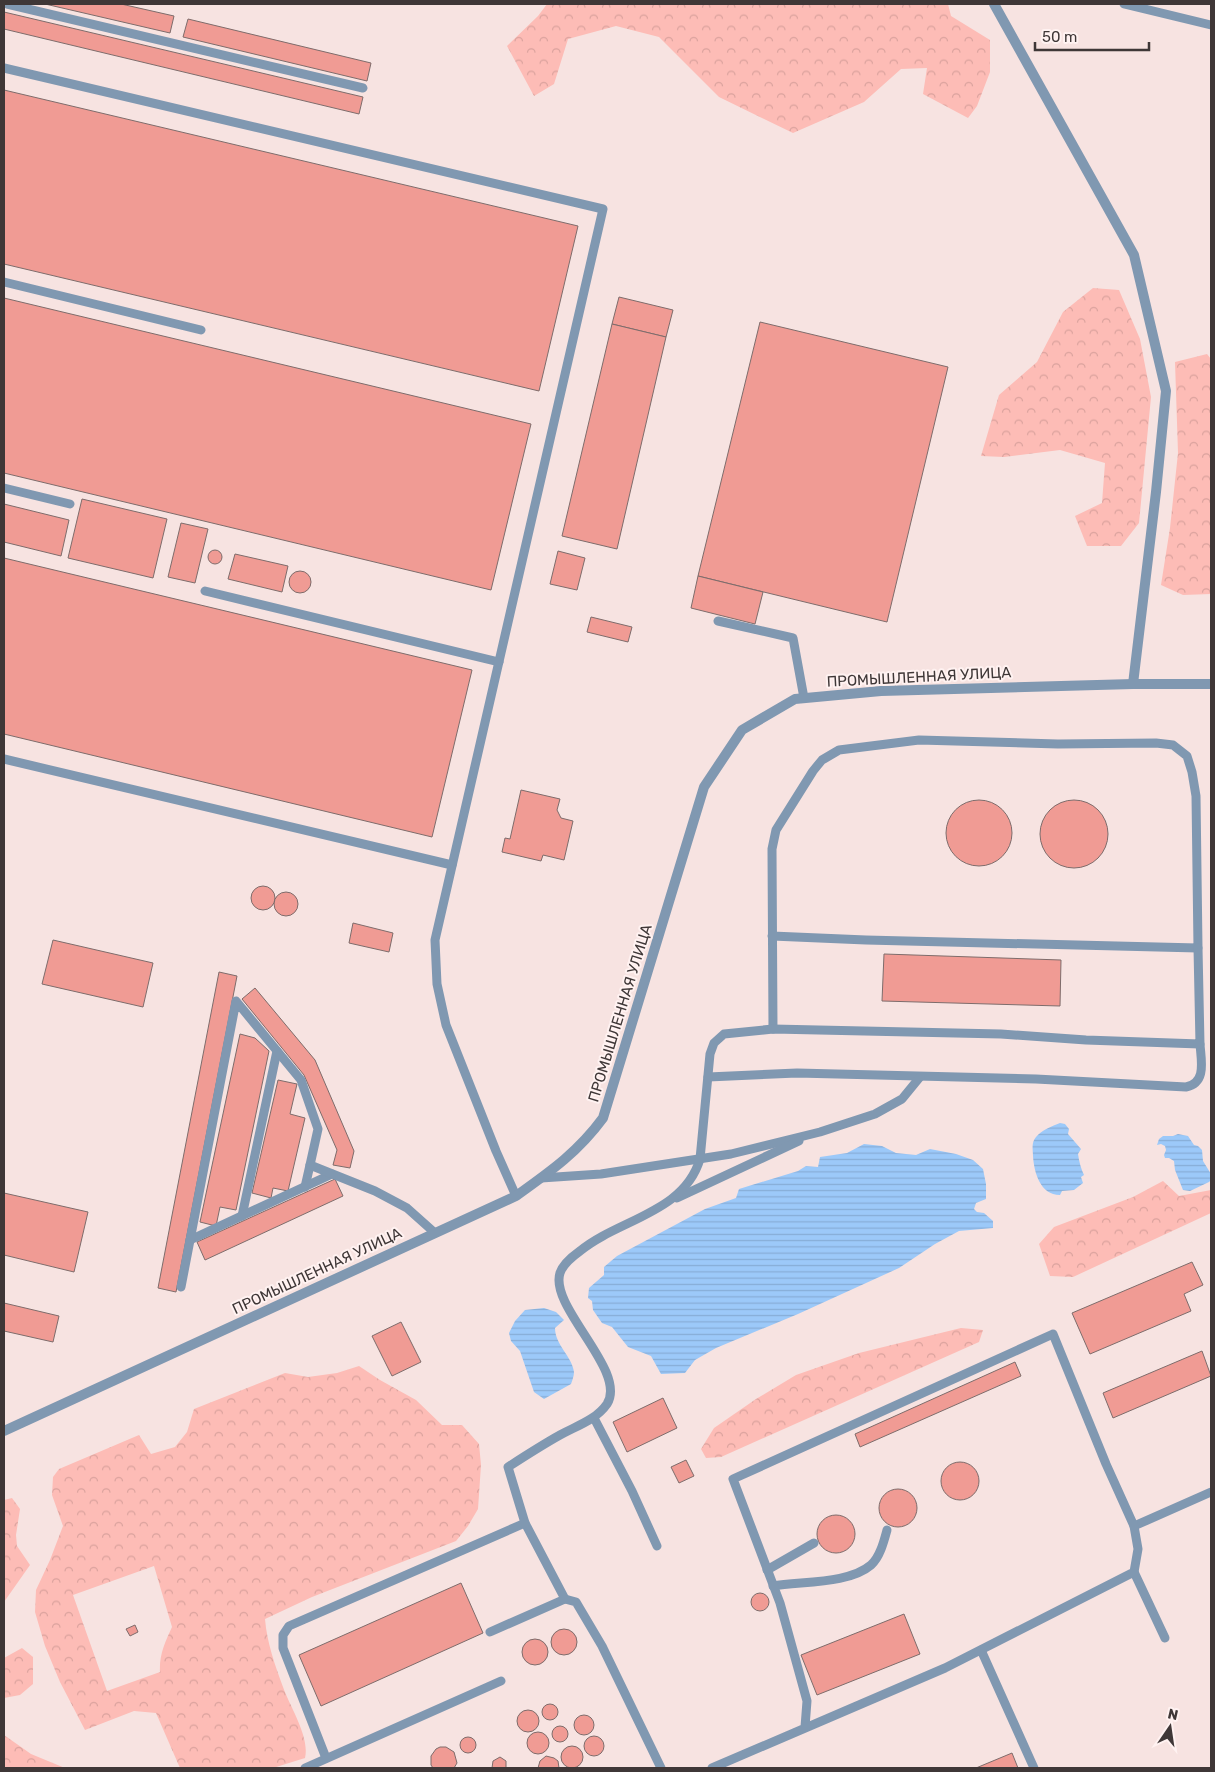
<svg xmlns="http://www.w3.org/2000/svg" width="1215" height="1772" font-family="Rubik,sans-serif">
<style>
.forest{fill:url(#forest-crowns);fill-rule:evenodd}
.water{fill:url(#water-rules)}
.building{fill:#f09b94;stroke:#7e6c6b}
.lines{fill:none;stroke-linecap:round;stroke-linejoin:round}
.lane{stroke:#8098b1;stroke-width:9}
.street{stroke:#8098b1;stroke-width:10}
.labels{text-anchor:middle;stroke-width:4;stroke-linejoin:round;paint-order:stroke}
.street-label{font-size:15px;fill:#3f3737;stroke:#fff2f1}
</style>
<defs>
<pattern id="forest-crowns" width="20" height="18" patternUnits="userSpaceOnUse" patternTransform="scale(1.25)"><rect width="20" height="18" fill="#fdbcb6"/><path d="M2 6a3 3 0 1 1 6 0M12 15a3 3 0 1 1 6 0" fill="none" stroke="#daa29d"/></pattern>
<pattern id="water-rules" width="6" height="5" patternUnits="userSpaceOnUse" patternTransform="scale(1.25)"><rect width="6" height="5" fill="#9cc9f9"/><path d="M0 2.5h6" fill="none" stroke="#87add6"/></pattern>
</defs>
<rect width="100%" height="100%" fill="#f7e3e1"/>
<g class="forest">
<polygon points="547,4 948,4 951,16 990,40 990,72 977,106 968,118 923,94 927,68 901,69 864,102 793,133 719,97 659,37 616,26 568,39 554,84 534,96 507,46 538,16"/>
<polygon points="1093,288 1119,290 1140,339 1151,397 1139,523 1121,546 1087,546 1075,516 1102,503 1105,463 1060,450 1004,457 981,456 999,395 1037,362 1063,312"/>
<polygon points="1207,354 1211,359 1211,594 1183,595 1161,585 1170,528 1178,453 1175,362"/>
<polygon points="1163,1181 1179,1196 1211,1190 1211,1213 1073,1277 1050,1276 1039,1244 1054,1227 1133,1197"/>
<polygon points="961,1328 983,1330 979,1342 721,1457 706,1458 701,1449 714,1428 756,1399 796,1375 859,1353"/>
<path d="M359 1366 380 1380 416 1400 442 1425H462L479 1444 481 1465 478 1509 468 1526 456 1541 312 1597 265 1619C267 1643 275 1665 283 1687 290 1707 310 1737 305 1758L273 1768H180L156 1713 134 1711 85 1730 60 1682 45 1646 35 1612 36 1590 50 1560 63 1526 52 1495 53 1477 59 1469 139 1435 151 1454 175 1447 187 1432 194 1409 285 1373 308 1377 337 1373ZM154 1566 172 1627C165 1642 159 1655 160 1672L107 1691 73 1595Z"/>
<polygon points="12,1498 20,1509 16,1535 17,1546 30,1565 4,1602 4,1500"/>
<polygon points="22,1648 33,1657 33,1684 20,1695 4,1698 4,1658"/>
<polygon points="4,1735 31,1754 65,1768 4,1768"/>
</g>
<g class="water">
<path d="M1060 1123 1065 1124 1069 1129 1068 1134 1081 1149 1078 1154C1079 1161 1081 1169 1084 1175L1081 1177 1083 1183 1074 1190 1062 1191 1060 1195C1040 1195 1034 1172 1033 1156 1033 1149 1031 1143 1036 1137 1042 1130 1052 1126 1060 1123Z"/>
<polygon points="1178,1134 1188,1136 1194,1145 1198,1146 1202,1150 1203,1161 1211,1174 1211,1180 1209,1182 1190,1191 1183,1190 1175,1170 1174,1161 1169,1158 1165,1158 1164,1155 1166,1150 1165,1146 1161,1144 1157,1145 1159,1139 1163,1136 1173,1136"/>
<polygon points="864,1144 882,1146 896,1153 916,1155 930,1149 956,1154 973,1160 983,1169 986,1184 986,1199 976,1203 974,1209 977,1212 984,1213 993,1221 993,1228 959,1231 935,1244 899,1268 798,1314 716,1348 695,1360 685,1373 661,1374 651,1356 628,1347 612,1327 602,1323 593,1310 592,1301 588,1298 589,1288 604,1275 604,1267 617,1256 705,1209 736,1198 739,1189 798,1171 806,1166 818,1167 820,1157 847,1153"/>
<path d="M544 1308 556 1312 564 1320 555 1328C555 1345 572 1356 574 1372 574 1376 572 1381 571 1384L544 1399 534 1392 520 1351 511 1341 509 1333 515 1321 525 1310Z"/>
</g>
<g class="building">
<polygon points="45,4 121,4 174,16 170,33"/>
<polygon points="4,12 363,97 359,114 4,29"/>
<polygon points="188,19 371,63 367,81 183,37"/>
<polygon points="4,90 578,226 539,391 4,264"/>
<polygon points="619,297 673,310 666,337 612,324"/>
<polygon points="4,298 531,424 491,590 4,473"/>
<polygon points="760,322 948,367 887,622 698,576"/>
<polygon points="612,324 666,337 617,549 562,536"/>
<polygon points="82,499 167,519 153,578 68,558"/>
<polygon points="4,504 69,520 61,556 4,542"/>
<polygon points="181,523 208,529 195,583 168,577"/>
<circle cx="215" cy="557" r="7"/>
<polygon points="558,551 585,558 577,590 550,584"/>
<polygon points="235,554 288,566 282,592 228,579"/>
<polygon points="4,558 472,670 432,837 4,734"/>
<circle cx="300" cy="582" r="11"/>
<polygon points="698,576 763,592 755,624 691,608"/>
<polygon points="591,617 632,627 628,642 587,632"/>
<polygon points="521,790 560,799 557,810 561,818 573,821 564,860 543,855 541,861 502,852 505,838 510,839"/>
<circle cx="979" cy="833" r="33"/>
<circle cx="1074" cy="834" r="34"/>
<circle cx="263" cy="898" r="12"/>
<circle cx="286" cy="904" r="12"/>
<polygon points="353,923 393,933 389,952 349,943"/>
<polygon points="53,940 153,963 143,1007 42,984"/>
<polygon points="884,954 1061,960 1060,1006 882,1001"/>
<polygon points="219,972 237,976 176,1292 158,1288"/>
<polygon points="255,988 315,1060 354,1151 350,1168 333,1165 337,1150 304,1075 242,999"/>
<polygon points="240,1034 255,1038 269,1051 236,1210 220,1207 216,1226 200,1222"/>
<polygon points="278,1080 297,1084 290,1114 305,1118 288,1191 273,1188 271,1198 252,1193"/>
<polygon points="335,1179 343,1196 205,1260 197,1242"/>
<polygon points="4,1193 88,1212 74,1272 4,1255"/>
<polygon points="1192,1262 1203,1285 1184,1294 1191,1311 1090,1354 1072,1313"/>
<polygon points="4,1303 59,1316 53,1342 4,1331"/>
<polygon points="401,1322 421,1362 392,1376 372,1336"/>
<polygon points="1202,1351 1211,1376 1113,1418 1103,1393"/>
<polygon points="1015,1362 1021,1376 860,1447 855,1434"/>
<polygon points="663,1398 677,1428 627,1452 613,1422"/>
<polygon points="686,1460 694,1476 679,1483 671,1467"/>
<circle cx="960" cy="1481" r="19"/>
<circle cx="898" cy="1508" r="19"/>
<circle cx="836" cy="1534" r="19"/>
<polygon points="461,1583 483,1633 321,1706 299,1655"/>
<circle cx="760" cy="1602" r="9"/>
<polygon points="904,1614 920,1654 817,1695 801,1655"/>
<polygon points="135,1625 138,1632 130,1636 126,1629"/>
<circle cx="564" cy="1642" r="13"/>
<circle cx="535" cy="1652" r="13"/>
<circle cx="550" cy="1712" r="8"/>
<circle cx="528" cy="1721" r="11"/>
<circle cx="584" cy="1725" r="10"/>
<circle cx="560" cy="1734" r="8"/>
<circle cx="538" cy="1743" r="11"/>
<circle cx="594" cy="1746" r="10"/>
<circle cx="468" cy="1745" r="8"/>
<circle cx="572" cy="1757" r="11"/>
<polygon points="440,1747 446,1747 454,1752 457,1763 454,1768 433,1768 431,1765 431,1756 436,1749"/>
<polygon points="1012,1753 1018,1768 976,1768"/>
<polygon points="546,1756 554,1758 558,1761 559,1768 538,1768 540,1761"/>
<polygon points="500,1757 506,1761 506,1768 492,1768 493,1761"/>
</g>
<g class="lines">
<g class="lane">
<polyline points="7,4 363,88"/>
<polyline points="1124,4 1211,25"/>
<polyline points="4,68 603,209 435,940 437,984 446,1025 496,1151 516,1196"/>
<polyline points="4,282 201,330"/>
<polyline points="4,488 70,504"/>
<polyline points="205,591 499,662"/>
<polyline points="718,621 793,638 804,698"/>
<polyline points="4,759 452,865"/>
<polyline points="772,936 866,940 1198,948 1196,796 1192,772 1187,756 1173,745 1156,743 1058,744 919,740 839,750 822,760 813,771 776,830 772,849 773,1029"/>
<path d="M708 1077 797 1073 1036 1079 1186 1087C1207 1083 1201 1060 1200 1044"/>
<polyline points="541,1178 601,1174 731,1154 820,1132 875,1114 902,1099 920,1077"/>
<polyline points="305,1187 310,1165"/>
<polyline points="677,1198 799,1141"/>
<polyline points="242,1216 277,1051"/>
<polyline points="190,1240 332,1174"/>
<polyline points="181,1287 236,1001 301,1080 318,1129 310,1165 375,1191 407,1208 435,1233"/>
<polyline points="594,1418 632,1491 657,1546"/>
<polyline points="1134,1526 1211,1492"/>
<polyline points="767,1570 814,1543"/>
<polyline points="1134,1572 1165,1638"/>
<path d="M773 1586C802 1581 849 1584 871 1565 880 1557 884 1541 887 1530"/>
<path d="M565 1599 525 1523 508 1467C525 1456 542 1445 560 1435 576 1426 596 1420 607 1404 628 1371 549 1307 560 1273 563 1264 573 1256 580 1251 619 1219 684 1213 700 1159L710 1054 714 1043 724 1034 773 1029 1001 1034 1086 1040 1200 1044 1198 948"/>
<polyline points="490,1632 565,1599 576,1602 602,1646 661,1768"/>
<polyline points="981,1650 1034,1768"/>
<polyline points="326,1758 283,1648 283,1635 289,1626 525,1523"/>
<polyline points="305,1768 501,1681"/>
<polyline points="712,1768 945,1668 1134,1572 1138,1549 1134,1526 1106,1464 1053,1334 733,1479 780,1603 807,1701 805,1727"/>
</g>
<g class="street">
<polyline points="994,4 1134,255 1166,391 1156,492 1133,684"/>
<path d="M4 1431 516 1196C551 1171 578 1152 603 1118L704 787 742 730 795 699 881 691 1133 684H1211"/>
</g>
</g>
<g class="labels">
<g class="street-label">
<text transform="translate(919 677) rotate(-3)" y="5">ПРОМЫШЛЕННАЯ УЛИЦА</text>
<text transform="translate(620 1013) rotate(-73)" y="5">ПРОМЫШЛЕННАЯ УЛИЦА</text>
<text transform="translate(317 1271) rotate(-25)" y="5">ПРОМЫШЛЕННАЯ УЛИЦА</text>
</g>
</g>
<rect width="1215" height="1772" fill="none" stroke="#3f3737" stroke-width="10"/>
<g transform="translate(1170 1727) rotate(13)" stroke="#fff2f1" stroke-width="4" paint-order="stroke">
<path d="M0-4L9 19L0 12L-9 19Z" fill="#3f3737"/>
<text y="-8" font-size="14" font-weight="bold" text-anchor="middle" fill="#3f3737">N</text>
</g>
<path d="M1035 42v8h114v-8" fill="none" stroke="#3f3737" stroke-width="2.5"/>
<text x="1042" y="42" font-size="15" fill="#3f3737" stroke="#fff2f1" stroke-width="4" paint-order="stroke">50 m</text>
</svg>
